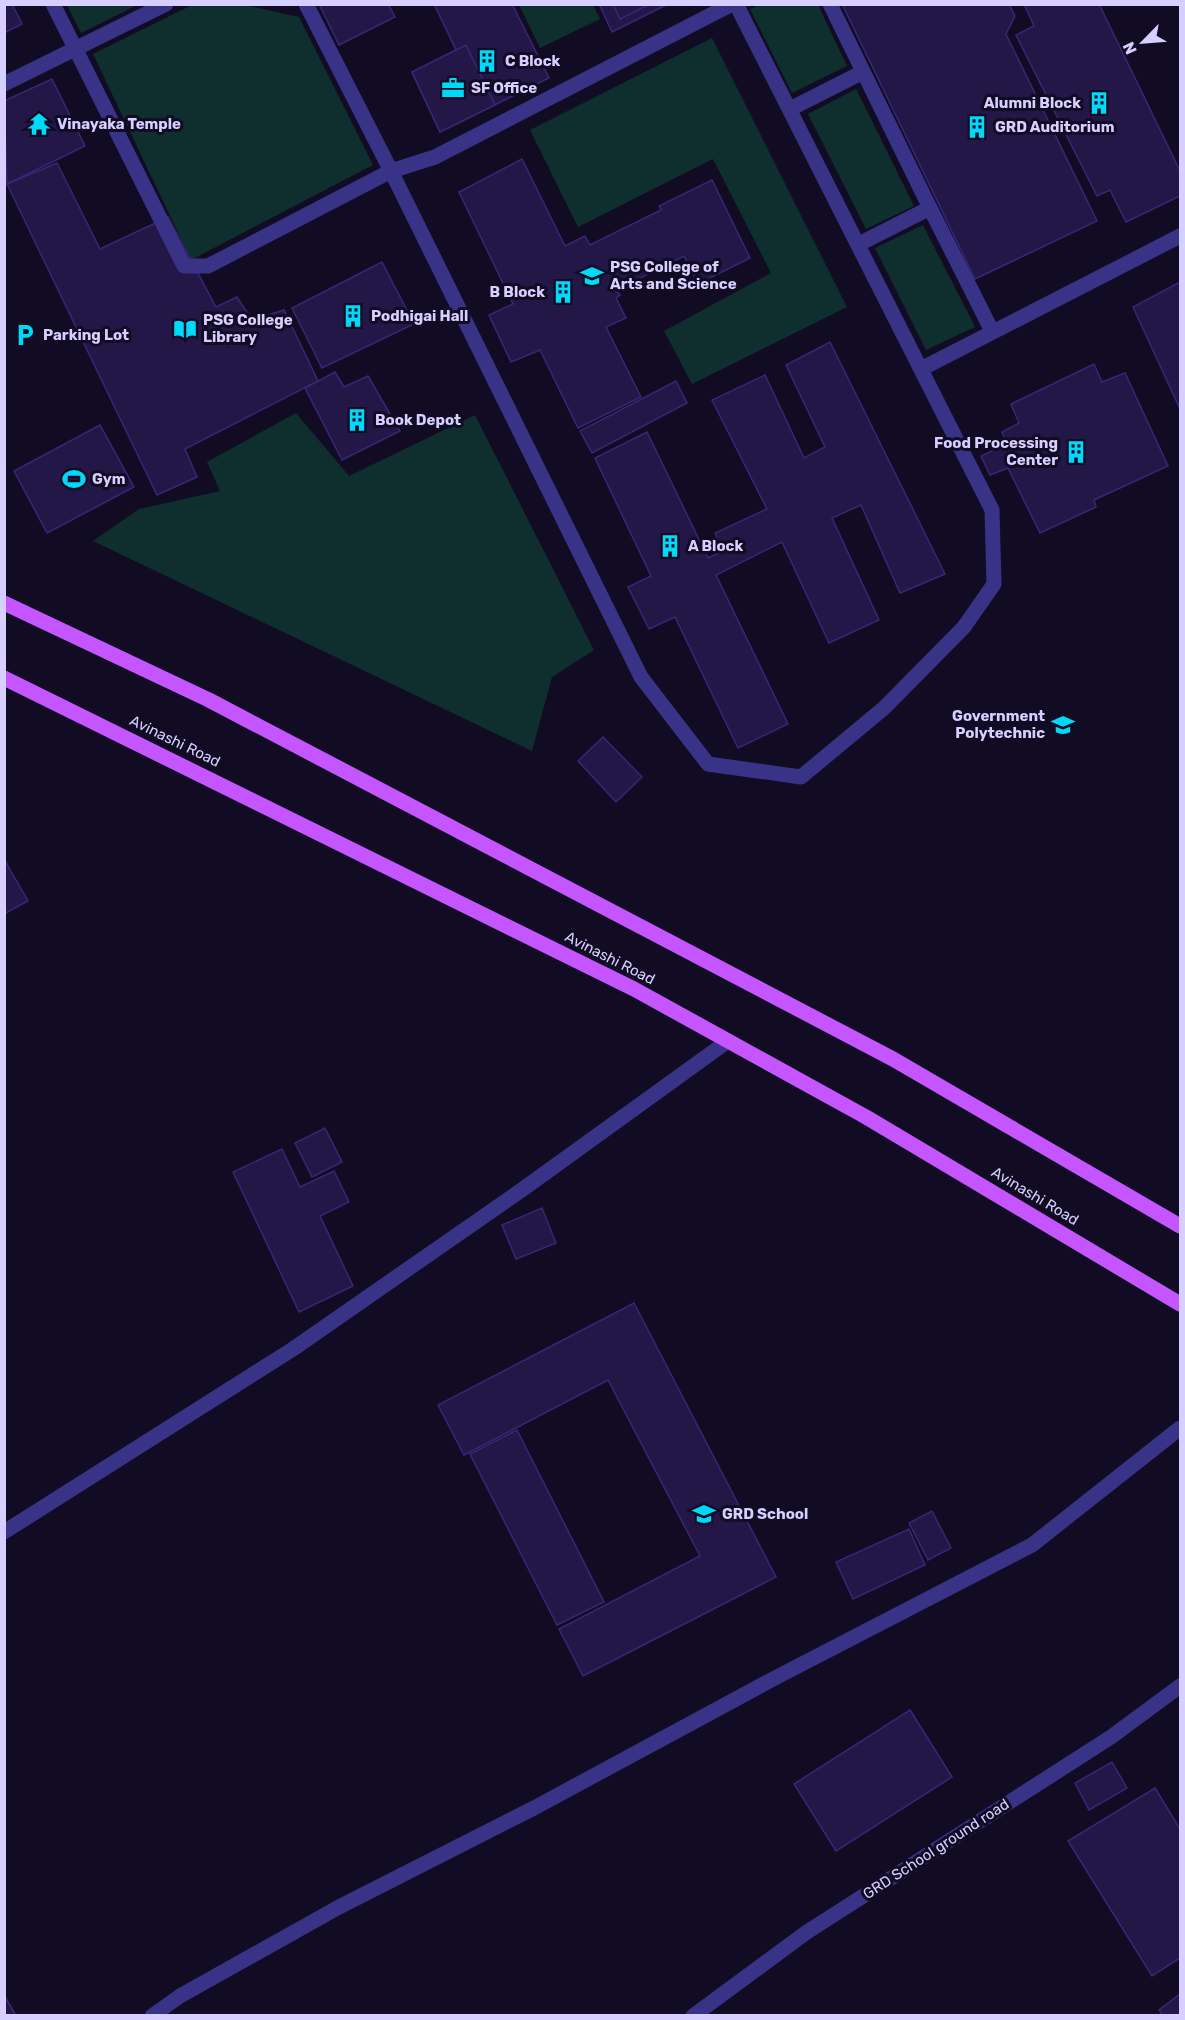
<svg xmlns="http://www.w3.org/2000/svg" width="1185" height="2020" font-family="Rubik,sans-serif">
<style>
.green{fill:#0f2f2e}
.building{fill:#221747;stroke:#382775;stroke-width:1.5}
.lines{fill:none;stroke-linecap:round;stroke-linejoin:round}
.minor{stroke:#393387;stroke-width:15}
.major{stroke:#c556ff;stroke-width:15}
.labels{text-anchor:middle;stroke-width:6;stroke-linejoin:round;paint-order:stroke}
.poi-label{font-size:15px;font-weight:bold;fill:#d6cfff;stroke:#110c24;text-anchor:start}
.street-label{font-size:15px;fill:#d6cfff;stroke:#110c24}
</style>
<rect width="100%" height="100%" fill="#110c24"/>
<g class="green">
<polygon points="67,5 137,5 81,33"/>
<polygon points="192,5 245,5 299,17 373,165 191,260 93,54"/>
<polygon points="519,5 593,5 600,19 540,48"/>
<polygon points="759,5 818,5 847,66 792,93 750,9"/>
<polygon points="712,38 847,307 692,384 664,331 771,273 713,159 578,227 530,130"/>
<polygon points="856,89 914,206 866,229 808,114"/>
<polygon points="923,225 975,327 926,350 875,248"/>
<polygon points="296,413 349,476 475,415 594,650 552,677 532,751 93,541 139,509 220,491 207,462"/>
</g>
<g class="building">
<polygon points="4,4 12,4 22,24 4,33"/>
<polygon points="319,4 388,4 395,17 339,45"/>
<polygon points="434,4 512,4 549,78 440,132 412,72 456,50"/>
<polygon points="599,4 668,4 612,32"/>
<polygon points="613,4 650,4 620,19"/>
<polygon points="842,4 1009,4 1015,16 1006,34 1097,221 975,279"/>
<polygon points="1024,4 1099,4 1180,171 1180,196 1126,222 1110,190 1097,196 1016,35 1034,26"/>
<polygon points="466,45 495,105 440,132 412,72"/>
<polygon points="52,79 85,146 7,184 4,101"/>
<polygon points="522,159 565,246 585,236 590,245 661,210 659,206 712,180 750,258 698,284 684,256 616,290 620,295 616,298 626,318 606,327 641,397 578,428 540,350 511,362 489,315 513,304 459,192"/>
<polygon points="57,163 100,249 168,217 216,307 237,297 252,320 284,310 318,381 185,449 197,477 157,495 7,184"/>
<polygon points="382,262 414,324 322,368 292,308"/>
<polygon points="1180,282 1180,409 1133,307"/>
<polygon points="830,342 945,574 900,593 861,505 832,518 879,620 829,643 782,542 716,575 788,724 738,748 675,617 649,629 628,587 651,576 595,458 647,432 708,558 723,551 715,533 767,509 712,400 765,375 804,458 825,447 786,365"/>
<polygon points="1094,364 1102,382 1125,373 1168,466 1094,500 1096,507 1040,533 1008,468 990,475 981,456 1000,447 997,444 1005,440 1002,432 1019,423 1011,404"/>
<polygon points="335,372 344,387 368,376 400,431 342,460 305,388"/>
<polygon points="676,381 687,403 592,453 580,431"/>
<polygon points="100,425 134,487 47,533 14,471"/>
<polygon points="603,737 642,777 616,802 578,761"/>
<polygon points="4,859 28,901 4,914"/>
<polygon points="325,1128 342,1162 312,1177 295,1143"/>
<polygon points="282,1149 300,1187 334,1171 349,1202 320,1216 353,1286 299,1312 233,1172"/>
<polygon points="542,1208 556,1243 516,1259 502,1225"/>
<polygon points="634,1303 776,1577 583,1676 559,1629 700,1556 608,1380 464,1455 438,1405"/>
<polygon points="517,1430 604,1602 557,1625 470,1454"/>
<polygon points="932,1511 951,1548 928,1560 909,1523"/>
<polygon points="909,1529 925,1565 853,1599 836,1562"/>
<polygon points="910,1710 952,1777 836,1851 794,1784"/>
<polygon points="1112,1762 1127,1788 1089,1810 1075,1783"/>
<polygon points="1155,1788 1180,1829 1180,1958 1152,1976 1068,1841"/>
<polygon points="1180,1994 1180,2016 1163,2016 1159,2010"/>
<polygon points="4,1995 15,2014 11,2016 4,2016"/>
</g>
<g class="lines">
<g class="minor">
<polyline points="53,4 184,266 208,266 391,171 641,677 708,764 801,777 884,708 964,627 994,584 992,510 736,4"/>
<polyline points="306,4 391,171 435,157 732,4"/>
<polyline points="830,4 930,208 859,244"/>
<polyline points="4,84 166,4"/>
<polyline points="790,109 863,72"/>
<polyline points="930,208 992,331"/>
<polyline points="921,369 1180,236"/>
<polyline points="4,1532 293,1349 523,1189 728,1041"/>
<polyline points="152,2016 180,1996 339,1907 534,1808 773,1679 1032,1545 1180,1428"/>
<polyline points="693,2016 807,1932 1111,1737 1180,1686"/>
</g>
<g class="major">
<polyline points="4,603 209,700 893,1059 1180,1226"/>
<polyline points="4,678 634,989 866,1117 1180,1304"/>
</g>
</g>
<defs>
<g id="building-bare" transform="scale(1.8)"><path d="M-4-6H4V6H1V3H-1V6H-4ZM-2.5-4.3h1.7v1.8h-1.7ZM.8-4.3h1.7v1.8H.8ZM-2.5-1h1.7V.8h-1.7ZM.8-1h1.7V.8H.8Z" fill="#00dafa" stroke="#110c24" stroke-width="2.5" paint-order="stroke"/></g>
<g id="office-bare" transform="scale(1.8)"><path d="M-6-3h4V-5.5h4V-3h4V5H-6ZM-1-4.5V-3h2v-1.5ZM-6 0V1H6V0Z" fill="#00dafa" stroke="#110c24" stroke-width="2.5" paint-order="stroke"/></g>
<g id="temple-bare" transform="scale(1.8)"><path d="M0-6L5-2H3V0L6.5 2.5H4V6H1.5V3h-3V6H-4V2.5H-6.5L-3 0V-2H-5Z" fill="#00dafa" stroke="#110c24" stroke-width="2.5" paint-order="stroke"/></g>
<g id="university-bare" transform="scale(1.8)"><path d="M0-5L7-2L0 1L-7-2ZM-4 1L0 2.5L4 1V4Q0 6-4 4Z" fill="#00dafa" stroke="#110c24" stroke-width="2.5" paint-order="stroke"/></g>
<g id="library-bare" transform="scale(1.8)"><path d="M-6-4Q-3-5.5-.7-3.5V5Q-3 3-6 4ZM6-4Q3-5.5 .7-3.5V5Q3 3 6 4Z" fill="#00dafa" stroke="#110c24" stroke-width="2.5" paint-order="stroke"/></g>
<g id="parking-bare" transform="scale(1.8)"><path d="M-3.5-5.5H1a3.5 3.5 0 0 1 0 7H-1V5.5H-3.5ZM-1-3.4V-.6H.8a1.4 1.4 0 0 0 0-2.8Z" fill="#00dafa" stroke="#110c24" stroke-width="2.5" paint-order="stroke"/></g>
<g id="stadium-bare" transform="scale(1.8)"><path d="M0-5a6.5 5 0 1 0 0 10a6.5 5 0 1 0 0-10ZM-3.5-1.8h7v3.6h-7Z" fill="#00dafa" stroke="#110c24" stroke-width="2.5" paint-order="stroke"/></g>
<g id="school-bare" transform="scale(1.8)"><path d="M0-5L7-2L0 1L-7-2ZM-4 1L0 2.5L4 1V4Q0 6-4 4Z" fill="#00dafa" stroke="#110c24" stroke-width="2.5" paint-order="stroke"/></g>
</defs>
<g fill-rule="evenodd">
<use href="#building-bare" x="487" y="61"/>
<use href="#office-bare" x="453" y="88"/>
<use href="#building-bare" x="1099" y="103"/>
<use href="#temple-bare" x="39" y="124"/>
<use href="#building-bare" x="977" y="127"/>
<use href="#university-bare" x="592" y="276"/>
<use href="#building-bare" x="563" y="292"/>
<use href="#building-bare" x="353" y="316"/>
<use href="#library-bare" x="185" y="329"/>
<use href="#parking-bare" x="25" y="335"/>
<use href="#building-bare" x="357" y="420"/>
<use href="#building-bare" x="1076" y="452"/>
<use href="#stadium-bare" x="74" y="479"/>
<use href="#building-bare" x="670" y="546"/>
<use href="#university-bare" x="1063" y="725"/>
<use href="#school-bare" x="704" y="1514"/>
</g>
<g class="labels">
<g class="poi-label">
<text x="505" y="66">C Block</text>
<text x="471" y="93">SF Office</text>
<text x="1081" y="108" text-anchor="end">Alumni Block</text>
<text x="57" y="129">Vinayaka Temple</text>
<text x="995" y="132">GRD Auditorium</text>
<text x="610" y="272">PSG College of<tspan x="610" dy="17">Arts and Science</tspan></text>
<text x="545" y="297" text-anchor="end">B Block</text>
<text x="371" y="321">Podhigai Hall</text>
<text x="203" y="325">PSG College<tspan x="203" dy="17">Library</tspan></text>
<text x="43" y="340">Parking Lot</text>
<text x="375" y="425">Book Depot</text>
<text x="1058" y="448" text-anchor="end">Food Processing<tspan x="1058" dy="17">Center</tspan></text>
<text x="92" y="484">Gym</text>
<text x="688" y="551">A Block</text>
<text x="1045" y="721" text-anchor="end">Government<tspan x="1045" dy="17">Polytechnic</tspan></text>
<text x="722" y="1519">GRD School</text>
</g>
<g class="street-label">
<text transform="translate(175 741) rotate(26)" y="5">Avinashi Road</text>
<text transform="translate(610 958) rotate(27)" y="5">Avinashi Road</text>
<text transform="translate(1035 1196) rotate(31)" y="5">Avinashi Road</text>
<text transform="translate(936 1849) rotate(-33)" y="5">GRD School ground road</text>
</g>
</g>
<rect width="1185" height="2020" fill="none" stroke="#d6cfff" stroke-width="12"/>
<g transform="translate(1143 42) rotate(245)" stroke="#110c24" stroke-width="4.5" paint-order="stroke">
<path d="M0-4.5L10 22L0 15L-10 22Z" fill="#d6cfff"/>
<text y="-9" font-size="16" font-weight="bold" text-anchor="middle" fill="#d6cfff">N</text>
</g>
</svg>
